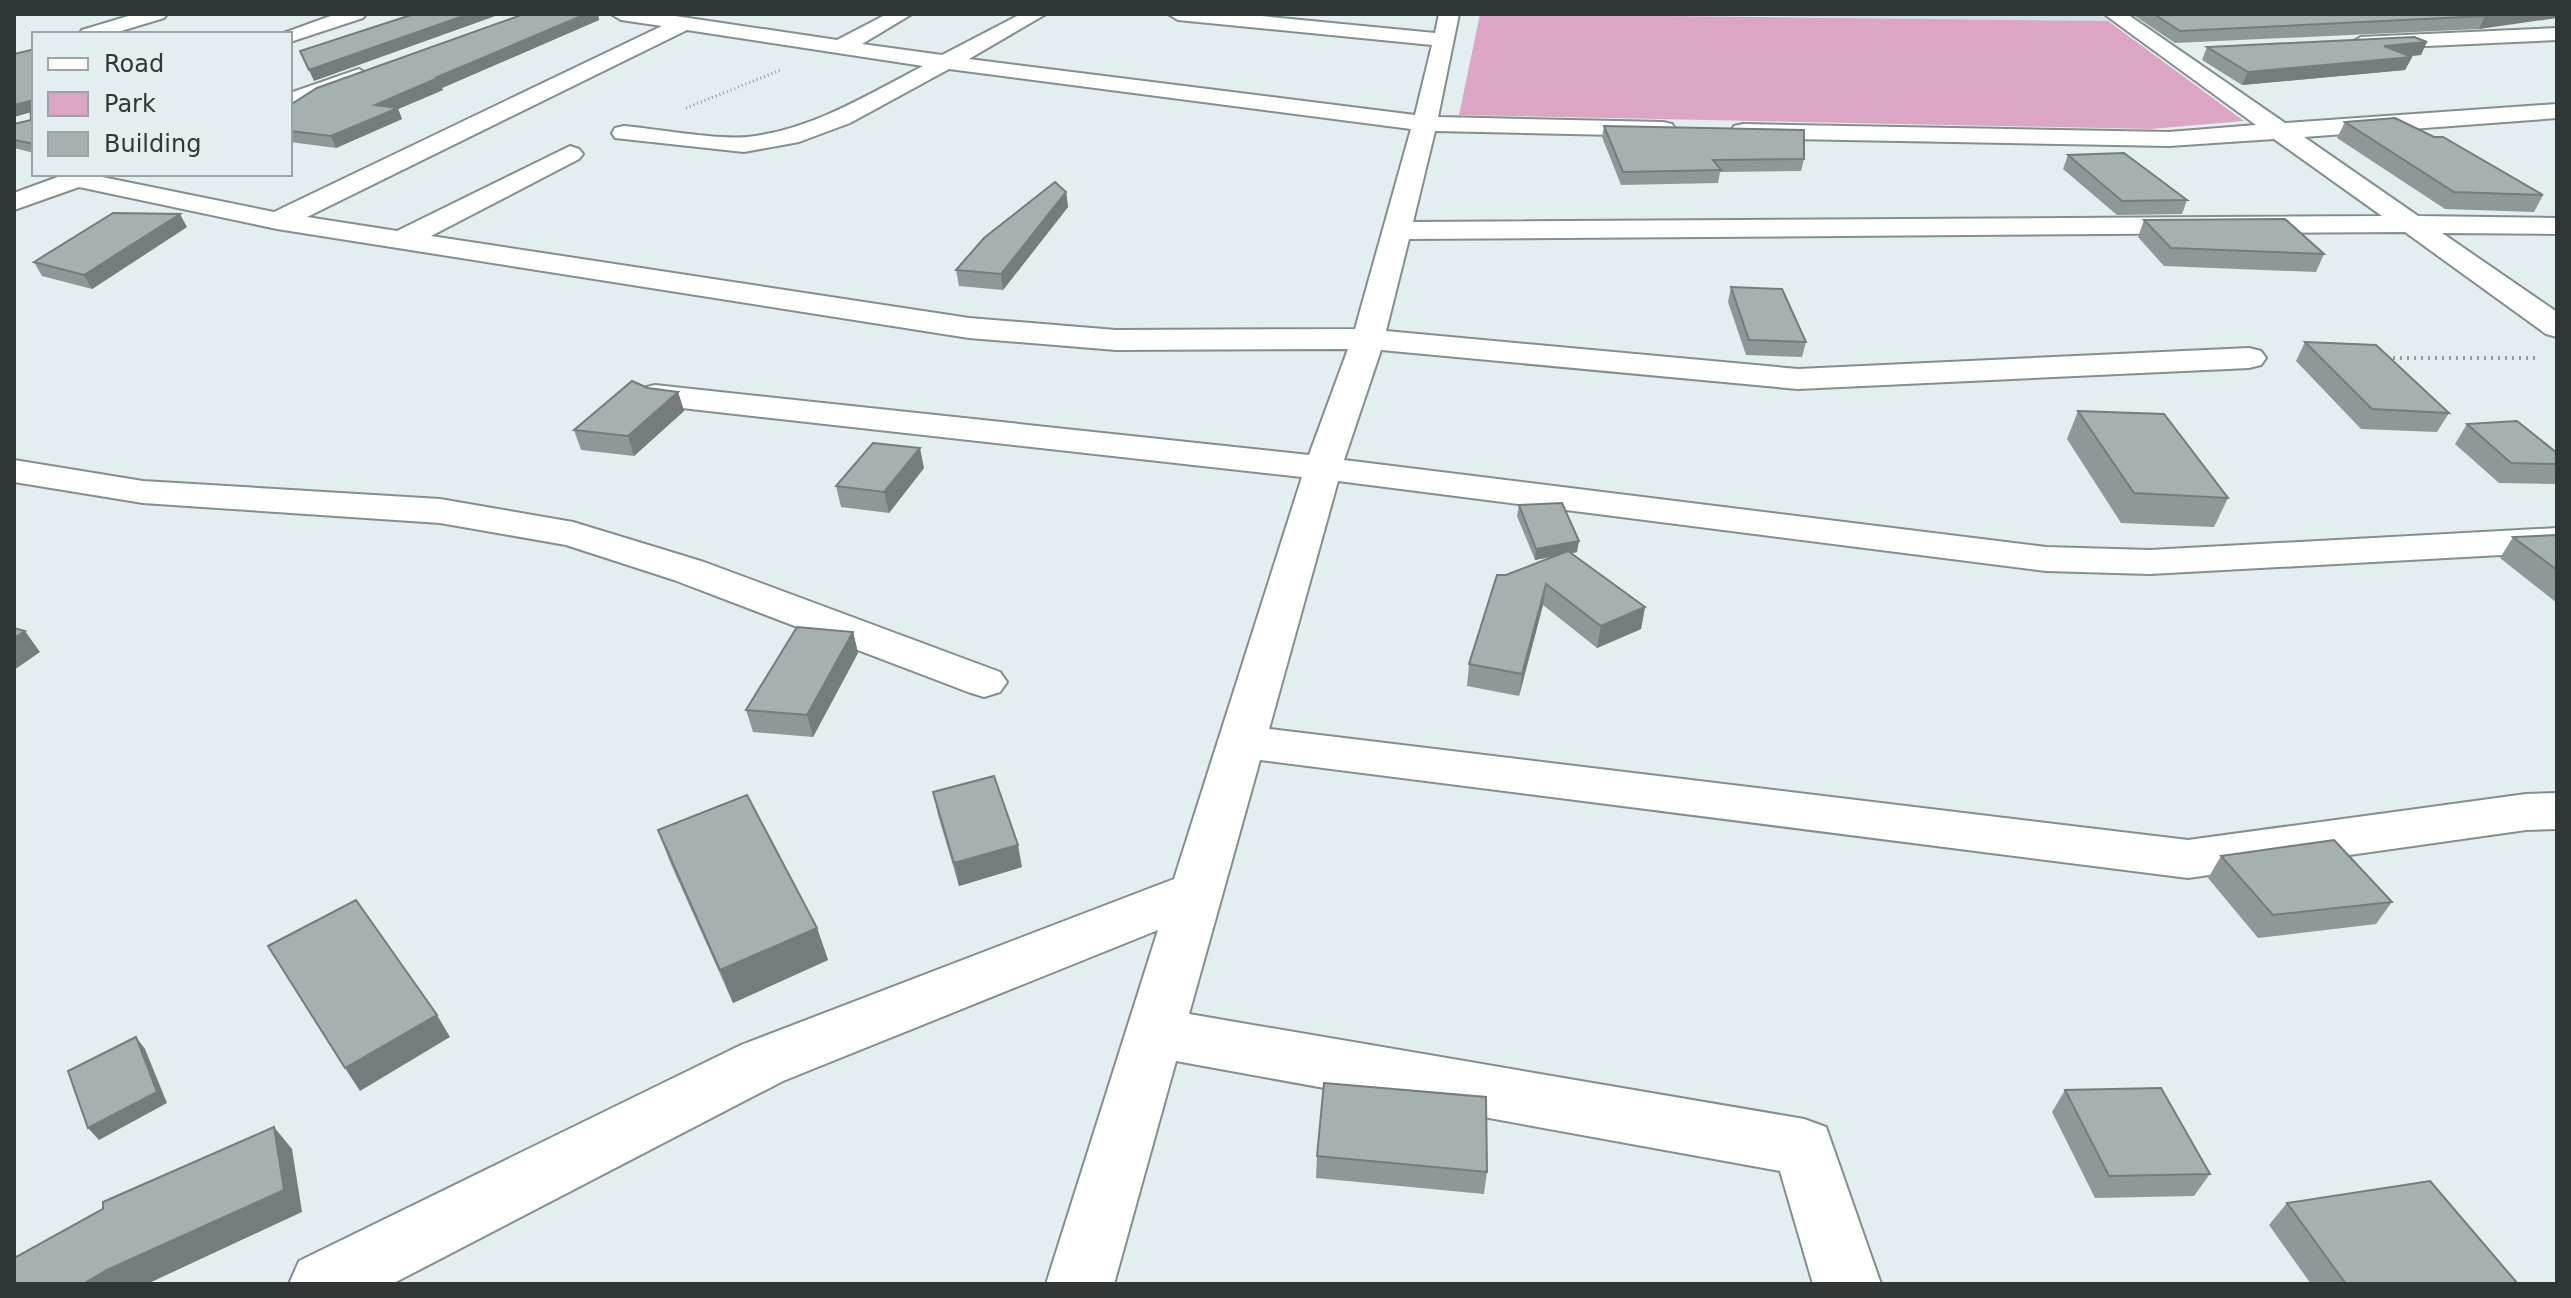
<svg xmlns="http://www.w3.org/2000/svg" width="2571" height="1298" font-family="'DejaVu Sans',sans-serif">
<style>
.built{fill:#cde2e3}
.green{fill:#dca5c4}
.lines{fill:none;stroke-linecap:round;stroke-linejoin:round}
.street-casing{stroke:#838e8f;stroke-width:4}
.path-far1{stroke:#949d9e;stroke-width:3;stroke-dasharray:1 3;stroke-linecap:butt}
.path{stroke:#949d9e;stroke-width:4;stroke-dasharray:2 5;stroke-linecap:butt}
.street{fill:#fff;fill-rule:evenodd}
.wall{fill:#8e9898}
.shaded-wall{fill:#747c7c}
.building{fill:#a5b1b1;stroke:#747c7c;stroke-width:2}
</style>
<rect width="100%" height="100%" fill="#e2eeef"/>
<polygon class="built" points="1652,14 2097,14 2108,21 1922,19"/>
<polygon class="green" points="1480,14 2108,21 2244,121 2150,129 1459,115"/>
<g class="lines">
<g class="street-casing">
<g id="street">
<polygon points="135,14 167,14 164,18 111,34 79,34 82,30"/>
<polygon points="336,14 366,14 363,18 290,42 290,34 281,34"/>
<path d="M611 14H662L837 40 887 14H912L862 44 942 55 1021 14H1046L969 59 1415 115 1432 45 1178 20 1168 14H1240L1435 33 1439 14H1459L1438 117 1663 122 1672 124 1675 129 1672 134 1663 136 1435 131 1413 222 2382 216 2274 139 2169 146 1743 138 1734 136 1731 131 1734 126 1743 124 2169 132 2256 125 2104 14H2127L2285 123 2557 104V118L2304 137 2418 216 2557 218V234L2442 233 2557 312V337L2546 334 2405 232 1409 239 1386 331 1798 369 2249 348 2261 351 2266 358 2261 365 2249 368 1798 389 1381 350 1344 460 2046 547 2150 550 2557 528V552L2150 574 2046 571 1338 481 1269 729 2188 840 2526 794 2557 793V829L2526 830 2188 878 1260 760 1189 1014 1804 1119 1826 1127 1881 1284H1813L1780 1171 1176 1061 1114 1284H1046L1158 930 783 1081 392 1284H289L299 1261 741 1045 1174 879 1302 477 655 405 643 402 638 395 643 388 655 385 1309 455 1348 349 1116 350 969 338 277 229 79 187 14 210V193L66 174H104L102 177 274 212 662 26 621 20ZM687 30 923 66C867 95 812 130 747 137 716 140 658 129 624 126L615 128 612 133 615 138 744 152 799 142 850 123 949 69 1411 129 1355 329 1116 330 969 318 431 236 579 159 583 154 579 149 570 146 397 231 307 217Z"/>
<polygon points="2557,28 2557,40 2361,49 2350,43 2361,37"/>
<polygon points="359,69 370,76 367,81 290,108 290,93"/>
<polygon points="14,460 143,481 440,499 573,522 704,562 1000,672 1007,682 1000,692 984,697 968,692 674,580 566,545 440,523 143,503 14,482"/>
</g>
</g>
<polyline class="path-far1" points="686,108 781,70"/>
<polyline class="path" points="2386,358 2540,358"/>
<use href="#street" class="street"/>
</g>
<g class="wall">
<polygon points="2042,14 2103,14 2102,16"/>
<polygon points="2132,14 2557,14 2479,29 2175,43"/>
<polygon points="598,15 599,20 442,88 443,90 398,109 402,119 336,148 290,142 290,105"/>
<polygon points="2207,47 2421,55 2409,56 2412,57 2405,70 2242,85 2202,60"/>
<polygon points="34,50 34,153 14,148 14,124 31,120 31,112 14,117"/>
<polygon points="2345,122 2543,195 2534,212 2445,209 2337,138"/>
<polygon points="1604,126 1804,159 1801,171 1720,172 1718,183 1621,185 1602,137"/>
<polygon points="2068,155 2187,200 2182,214 2117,215 2063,169"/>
<polygon points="1066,192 1068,207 1003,290 959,286 956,270"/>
<polygon points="2144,220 2324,254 2316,272 2164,266 2138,237"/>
<polygon points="187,227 92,289 42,276 34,262"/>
<polygon points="1731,287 1806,342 1802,357 1746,355 1728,302"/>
<polygon points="2305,342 2449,413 2437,432 2361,429 2296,361"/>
<polygon points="648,388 678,392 684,411 634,456 581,450 574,430"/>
<polygon points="2078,411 2228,498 2214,527 2121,523 2067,439"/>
<polygon points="2467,424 2557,453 2557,484 2499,483 2455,444"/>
<polygon points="924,468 889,513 841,507 836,486"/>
<polygon points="1519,505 1577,552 1572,553 1645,607 1641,629 1597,648 1543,605 1519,696 1467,686 1469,664 1506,575 1554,556 1535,560 1517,516"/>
<polygon points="2557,535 2557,603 2500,558 2513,537"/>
<polygon points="853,632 858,653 813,737 753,732 746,710"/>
<polygon points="933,792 1022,867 959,886 938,815"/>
<polygon points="658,830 817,928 828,960 733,1003 670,862"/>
<polygon points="2221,856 2392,902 2376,924 2258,938 2208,878"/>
<polygon points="2065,1090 2210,1174 2194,1196 2095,1198 2052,1112"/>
<polygon points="1317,1156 1487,1172 1484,1194 1316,1178"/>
<polygon points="2287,1203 2518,1284 2311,1284 2269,1225"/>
</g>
<g class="shaded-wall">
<polygon points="469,14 501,14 314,81 309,70"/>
<polygon points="586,14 599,14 598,15 599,20 442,88 443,90 398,109 402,119 336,148 331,136 375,105 435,78"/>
<polygon points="2504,14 2557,14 2557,18 2479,29 2485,16"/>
<polygon points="2427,42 2421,55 2378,59 2384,46"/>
<polygon points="2412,57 2405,70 2242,85 2248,72"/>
<polygon points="30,101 34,111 14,117 14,105"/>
<polygon points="1066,192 1068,207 1003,290 1001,274"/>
<polygon points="180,214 187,227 92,289 84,275"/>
<polygon points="678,392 684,411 634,456 628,436"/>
<polygon points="920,448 924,468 889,513 884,492"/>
<polygon points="1579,541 1577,552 1535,560 1536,549"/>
<polygon points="1546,584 1543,605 1519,696 1522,674"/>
<polygon points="1645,607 1641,629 1597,648 1601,626"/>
<polygon points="25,631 40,652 14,670 14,638"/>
<polygon points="853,632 858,653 813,737 807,715"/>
<polygon points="1018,845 1022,867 959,886 954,863"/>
<polygon points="817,928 828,960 733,1003 720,970"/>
<polygon points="437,1015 450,1037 360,1091 345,1068"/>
<polygon points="136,1037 145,1049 167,1103 99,1140 88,1128"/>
<polygon points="274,1127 292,1149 302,1212 147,1284 83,1284"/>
</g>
<g class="building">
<polygon points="399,14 469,14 309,70 300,51 411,15"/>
<polygon points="524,14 586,14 435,78 438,78 375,105 398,108 331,136 290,131 290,105 317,88"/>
<polygon points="2154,14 2504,14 2485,16 2180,31"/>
<polygon points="2414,37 2427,42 2384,46 2412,57 2248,72 2207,47"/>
<polygon points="31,50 34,50 34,144 14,140 14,124 31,120 30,101 14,105 14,54"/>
<polygon points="2395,118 2434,137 2443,137 2543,195 2454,192 2345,122"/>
<polygon points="1604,126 1804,130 1804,159 1713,160 1721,170 1623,172"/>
<polygon points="2124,153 2187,200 2122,201 2068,155"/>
<polygon points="1055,182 1066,192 1001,274 956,270 984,238"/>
<polygon points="113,213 180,214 84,275 34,262"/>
<polygon points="2285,219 2324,254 2171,248 2144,220"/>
<polygon points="1731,287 1782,289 1806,342 1749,340"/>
<polygon points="2305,342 2376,345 2449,413 2372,409"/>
<polygon points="632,381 648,388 678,392 628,436 574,430"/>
<polygon points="2078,411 2164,414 2228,498 2134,493"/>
<polygon points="2517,421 2557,453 2557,464 2511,463 2467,424"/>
<polygon points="873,443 920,448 884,492 836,486"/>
<polygon points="1562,503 1579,541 1536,549 1519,505"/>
<polygon points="2557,535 2557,570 2513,537"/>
<polygon points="1568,551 1645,607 1601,626 1546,584 1522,674 1469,664 1497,575 1506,575"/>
<polygon points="797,627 853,632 807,715 746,710"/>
<polygon points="14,628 25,631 14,638"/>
<polygon points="994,776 1018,845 954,863 933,792"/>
<polygon points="747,795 817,928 720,970 658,830"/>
<polygon points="2334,840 2392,902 2273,915 2221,856"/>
<polygon points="356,900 437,1015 345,1068 268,946"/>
<polygon points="136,1037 157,1092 88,1128 68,1071"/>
<polygon points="1324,1083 1486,1097 1487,1172 1317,1156"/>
<polygon points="2161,1088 2210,1174 2109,1176 2065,1090"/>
<polygon points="274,1127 284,1190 107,1270 83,1284 14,1284 14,1258 103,1209 103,1202"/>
<polygon points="2430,1181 2518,1284 2346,1284 2287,1203"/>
</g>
<rect width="2571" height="1298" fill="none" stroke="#313636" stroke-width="32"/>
<rect x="32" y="32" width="260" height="144" fill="#e2eeef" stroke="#9ba4a5" stroke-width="2"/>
<rect x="48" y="58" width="40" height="12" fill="#ffffff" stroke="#9ba4a5" stroke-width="2"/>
<text x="104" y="72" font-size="24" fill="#313636">Road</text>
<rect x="48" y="92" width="40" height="24" fill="#dca5c4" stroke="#9ba4a5" stroke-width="2"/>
<text x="104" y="112" font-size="24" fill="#313636">Park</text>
<rect x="48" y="132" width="40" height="24" fill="#a5b1b1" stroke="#9ba4a5" stroke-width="2"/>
<text x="104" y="152" font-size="24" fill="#313636">Building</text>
</svg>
